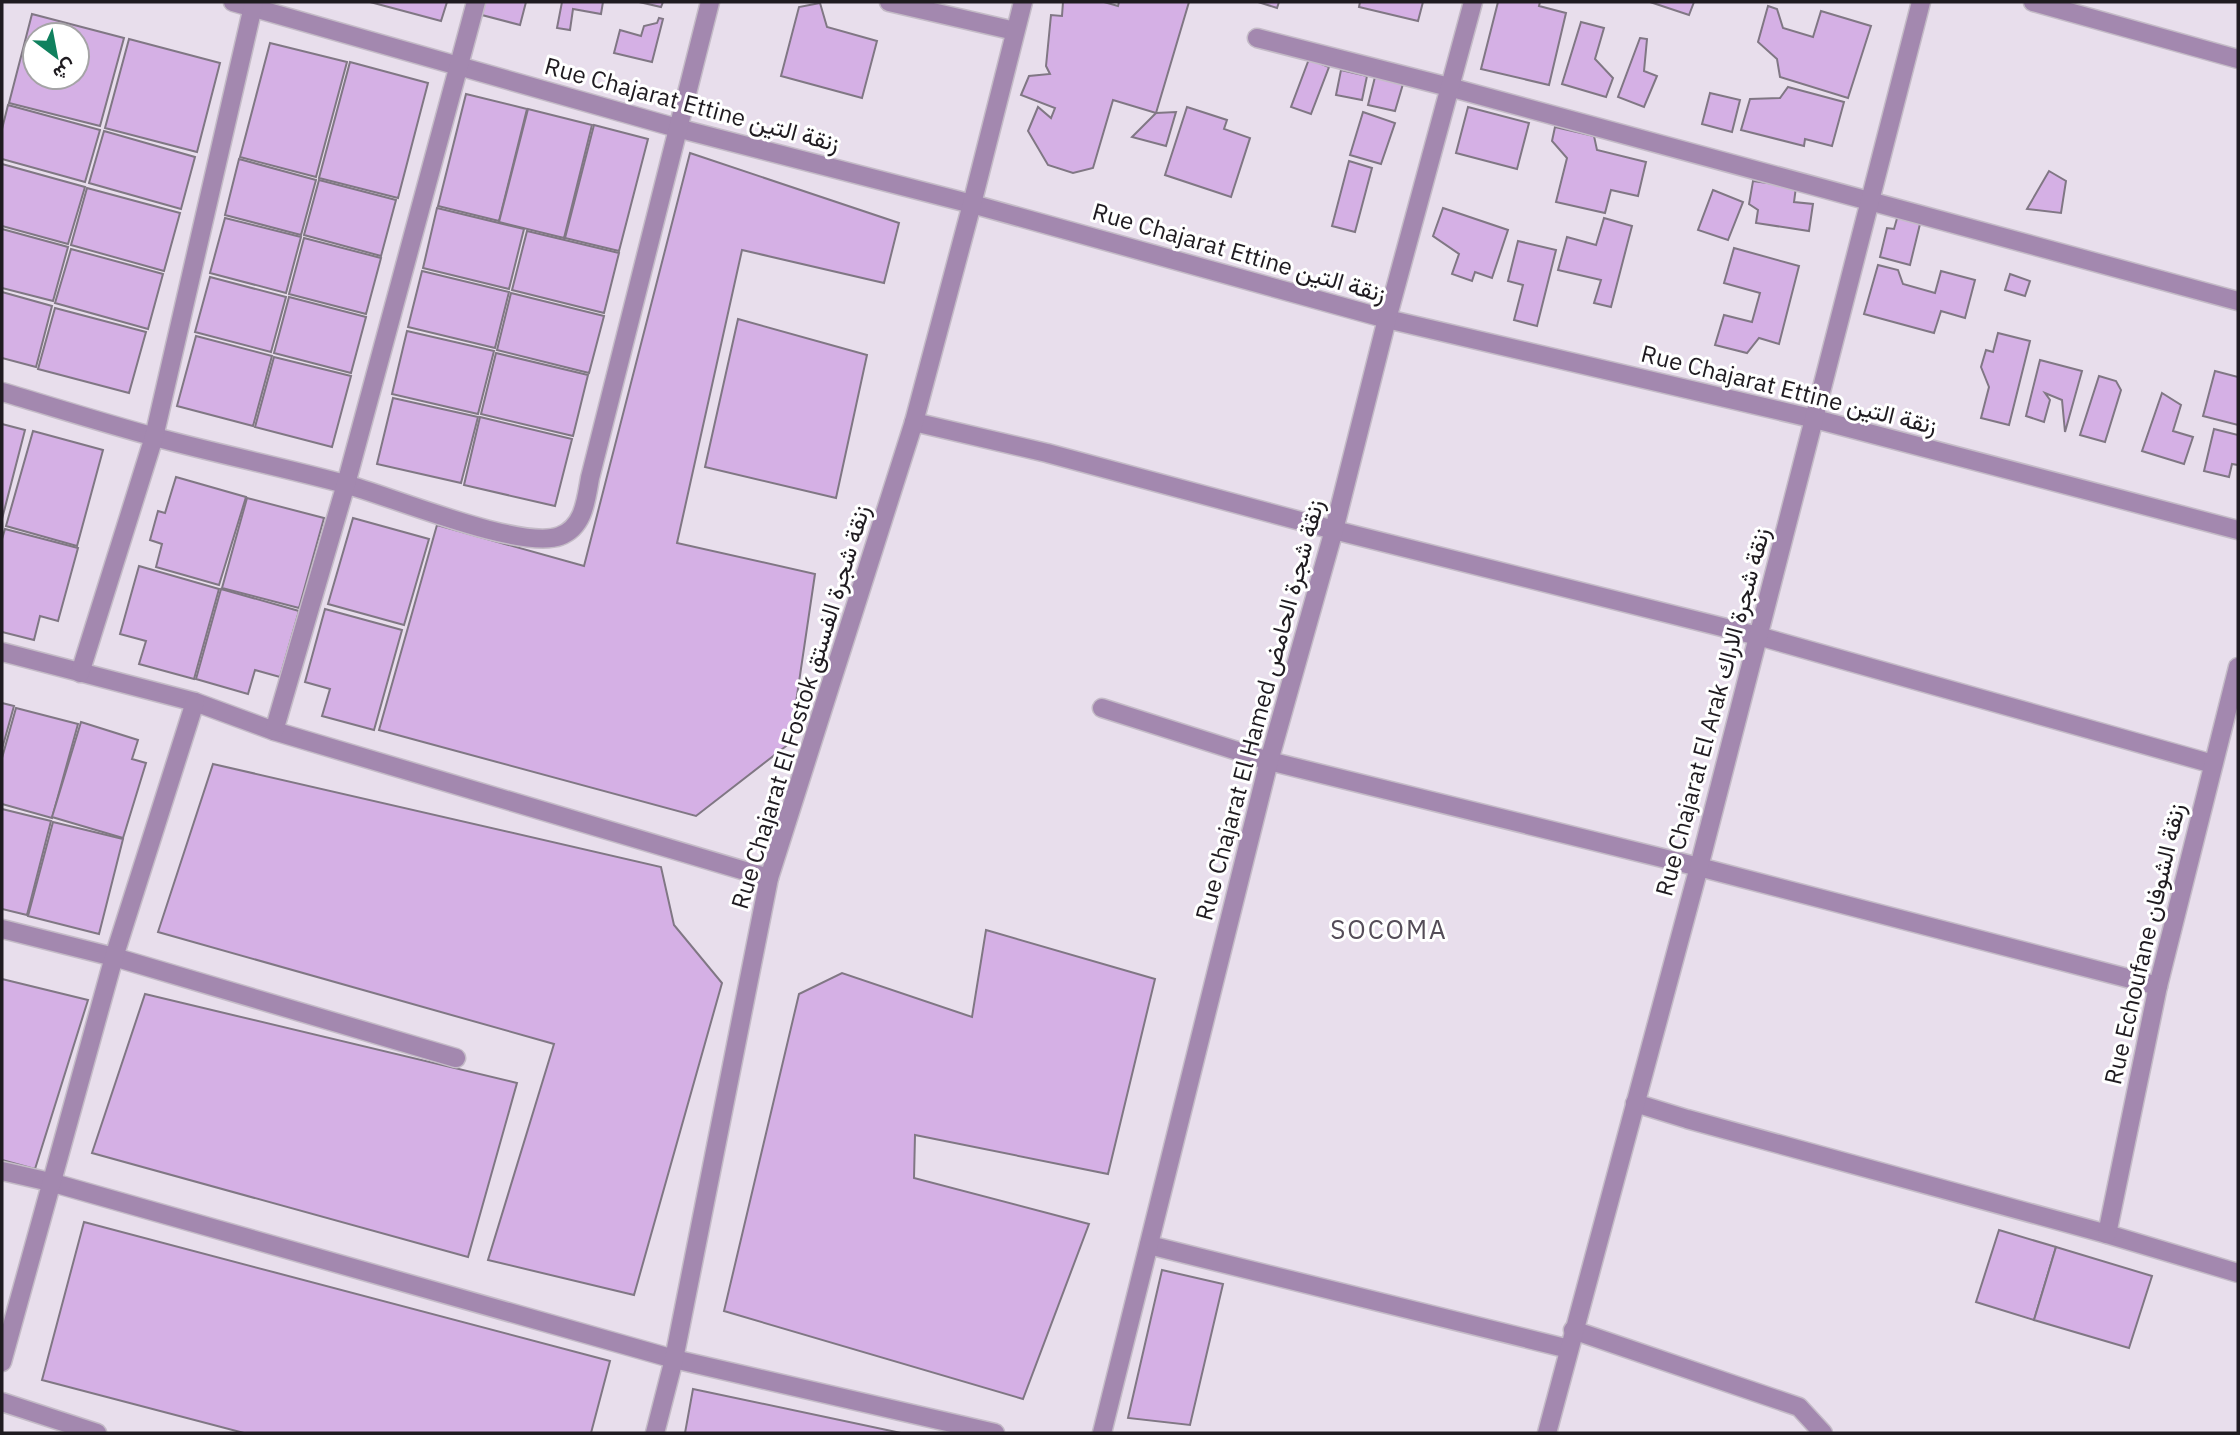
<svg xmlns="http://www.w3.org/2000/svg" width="2240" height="1435" font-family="'IBM Plex Sans',Vazirmatn,sans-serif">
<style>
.building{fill:#d5b0e5;stroke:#807784;stroke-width:2;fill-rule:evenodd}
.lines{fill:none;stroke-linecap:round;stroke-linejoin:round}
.minor-casing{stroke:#c4bbc7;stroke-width:21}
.minor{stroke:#a388af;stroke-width:18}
.labels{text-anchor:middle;stroke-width:6;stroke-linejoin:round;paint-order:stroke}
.street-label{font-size:24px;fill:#1f1b20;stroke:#fff}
.neighbourhood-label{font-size:26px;letter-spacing:2px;fill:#544c58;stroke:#fff}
</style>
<rect width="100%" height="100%" fill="#e8deec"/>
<g class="building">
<polygon points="370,2 447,2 441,21"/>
<polygon points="482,2 526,2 520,25 478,14"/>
<polygon points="562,2 603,2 601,14 573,9 570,30 557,28"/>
<polygon points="639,2 663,2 661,7"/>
<polygon points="1063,2 1104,2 1118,6 1119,2 1189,2 1156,113 1113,100 1093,168 1073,173 1048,165 1028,131 1038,107 1051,118 1055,108 1021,95 1029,76 1050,74 1046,66 1051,15 1062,16"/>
<polygon points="1258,2 1279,2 1277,8"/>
<polygon points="1360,2 1423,2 1418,21 1359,7"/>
<polygon points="1498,2 1540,2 1539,6 1566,13 1549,85 1481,69"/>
<polygon points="1650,2 1694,2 1689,15"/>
<polygon points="820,3 827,27 877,41 862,98 781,76 799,7"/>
<polygon points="1768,6 1777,9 1783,28 1813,37 1821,11 1871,26 1848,98 1780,77 1777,59 1758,42"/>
<path d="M32 14 124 38 100 126 9 103ZM35 35H77V77H35Z"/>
<polygon points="659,18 663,19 652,62 614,53 620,30 641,36 644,26 657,23"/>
<polygon points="1581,22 1604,28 1595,59 1613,78 1606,97 1562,84"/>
<polygon points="1640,38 1647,39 1644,71 1657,76 1644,107 1618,97"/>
<polygon points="129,39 220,63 197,152 105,128"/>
<polygon points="270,43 347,62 316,177 240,157"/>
<polygon points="1309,59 1329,67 1311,114 1291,107"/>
<polygon points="350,62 428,83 398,198 319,178"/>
<polygon points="1341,70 1367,76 1362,100 1336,95"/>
<polygon points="1375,77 1403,84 1395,111 1368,105"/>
<polygon points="1788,87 1844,102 1832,146 1805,139 1804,146 1741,130 1750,99 1780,98"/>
<polygon points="1710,93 1740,100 1732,132 1702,124"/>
<polygon points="466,94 527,109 499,221 438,206"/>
<polygon points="8,105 100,130 85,182 2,159 2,129"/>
<polygon points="1187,107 1227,120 1224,129 1250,138 1231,197 1165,175"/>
<polygon points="1468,107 1529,123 1517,169 1456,153"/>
<polygon points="528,109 592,125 564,238 499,222"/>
<polygon points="1176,112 1166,146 1132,137 1156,113"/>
<polygon points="1363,112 1395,123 1381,164 1350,155"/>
<polygon points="594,125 648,139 619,251 565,238"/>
<polygon points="1555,127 1594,136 1597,150 1646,162 1638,196 1611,190 1605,213 1556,202 1567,158 1552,141"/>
<polygon points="104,131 195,157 181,209 89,183"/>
<polygon points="690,153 899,223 884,283 742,250 677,543 815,574 790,743 696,816 379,730 437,525 584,566"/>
<polygon points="239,159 316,180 301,235 225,215"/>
<polygon points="1349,161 1372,168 1355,232 1332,226"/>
<polygon points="2,164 85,187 68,244 2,226"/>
<polygon points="2049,171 2066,181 2061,213 2027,209"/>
<polygon points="319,180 396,200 381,256 304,235"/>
<polygon points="1753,181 1796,187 1794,202 1813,204 1809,231 1756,223 1758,210 1749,204"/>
<polygon points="87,188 180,213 164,271 71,245"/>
<polygon points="1713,190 1743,202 1728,240 1698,230"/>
<polygon points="437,208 524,229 509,289 423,268"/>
<polygon points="1443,208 1508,230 1492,278 1475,272 1472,281 1452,274 1459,254 1433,236"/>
<polygon points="1898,215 1921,220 1910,265 1880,257 1887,228 1894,229"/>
<polygon points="225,218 301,237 286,293 210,273"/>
<polygon points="1604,218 1632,226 1611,307 1594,303 1601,280 1558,270 1567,237 1596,245"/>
<polygon points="2,229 68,247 53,301 2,288"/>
<polygon points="527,231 619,253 604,313 512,290"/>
<polygon points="304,238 381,258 366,314 289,294"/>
<polygon points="1518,241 1556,250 1537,326 1514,320 1523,285 1508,281"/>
<polygon points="1734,248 1799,266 1779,344 1759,338 1747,353 1715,345 1724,315 1752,322 1760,293 1724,283"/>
<polygon points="71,249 163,274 148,329 55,303"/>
<polygon points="1878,265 1898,270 1903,284 1935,293 1941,271 1975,280 1965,318 1941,311 1934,333 1864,314"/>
<polygon points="422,271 509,292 495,348 408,327"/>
<polygon points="2010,274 2030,281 2025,296 2005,290"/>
<polygon points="210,277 286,297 271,352 195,332"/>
<polygon points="2,292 52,306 36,367 2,358"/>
<polygon points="511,293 604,316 589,373 497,350"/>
<polygon points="289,297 366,317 351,373 274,353"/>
<polygon points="55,308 146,332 129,393 38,369"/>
<polygon points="738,319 867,355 836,498 705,467"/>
<polygon points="407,331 494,351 478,414 392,394"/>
<polygon points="1998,333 2030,341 2009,425 1981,418 1989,387 1981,367 1986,350 1993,352"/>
<polygon points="196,336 272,356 253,426 177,406"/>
<polygon points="496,353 588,375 573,436 481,414"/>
<polygon points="274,357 351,376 332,447 255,427"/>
<polygon points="2040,360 2082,371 2065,432 2062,400 2045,393 2050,400 2044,422 2026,416"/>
<polygon points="2215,371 2238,377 2238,425 2203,416"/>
<polygon points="2099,376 2116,381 2121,390 2105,442 2080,435"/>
<polygon points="2162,393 2181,405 2173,431 2193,437 2184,464 2142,451"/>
<polygon points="393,398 478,417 461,483 377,464"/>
<polygon points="480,417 572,439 555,506 464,485"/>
<polygon points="2,424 25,430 2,519"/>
<polygon points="2214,429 2238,435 2238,465 2232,464 2229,477 2204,471"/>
<polygon points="33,431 103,450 77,546 6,526"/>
<polygon points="176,477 246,497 219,585 156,567 162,544 150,540 158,511 165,513"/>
<polygon points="247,498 324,518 299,608 222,588"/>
<polygon points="353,518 429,539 404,625 328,604"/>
<polygon points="5,529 78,548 58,621 40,616 34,640 2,632 2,539"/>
<polygon points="139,566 219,589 194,679 139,664 146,641 120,634"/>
<polygon points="221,589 299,611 280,677 255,670 248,694 196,679"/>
<polygon points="325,609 402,630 374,730 322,716 330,689 305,682"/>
<polygon points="2,703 14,706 2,749"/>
<polygon points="16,708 78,724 52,818 2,804 2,758"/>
<polygon points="81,722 138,740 132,759 146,763 123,838 52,817"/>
<polygon points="213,764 661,867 674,925 722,983 634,1295 488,1260 554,1044 158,932"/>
<polygon points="2,809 51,821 27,915 2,909"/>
<polygon points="53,822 123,839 99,934 28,916"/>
<polygon points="986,930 1155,979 1108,1174 915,1135 914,1178 1089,1224 1023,1399 724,1311 799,994 842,973 972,1017"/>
<polygon points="2,979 88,1000 35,1169 2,1160"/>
<polygon points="145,994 517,1083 468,1257 92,1153"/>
<polygon points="84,1222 610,1361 591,1433 244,1433 42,1380"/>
<polygon points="1999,1230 2056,1247 2034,1320 1976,1302"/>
<polygon points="2056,1247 2152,1276 2129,1348 2034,1320"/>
<polygon points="1162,1270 1223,1284 1190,1425 1128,1418"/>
<polygon points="693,1389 901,1433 685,1433"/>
</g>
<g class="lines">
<g class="minor-casing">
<g id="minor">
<polyline points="233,2 677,128 972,204 1387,319 1815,419 2238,530"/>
<polyline points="889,2 1015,31"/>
<polyline points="2033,2 2238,59"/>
<polyline points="1257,38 1449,87 2238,301"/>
<path d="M2 392C53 407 103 423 155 437 218 454 282 467 345 484 390 496 521 551 560 536 584 527 586 500 590 478L710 2"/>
<polyline points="914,422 1047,453 1334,530 1758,636 2213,764"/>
<polyline points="2,652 195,702 274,731 769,878"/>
<polyline points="80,673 154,437 254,2"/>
<polyline points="1102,708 1269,761 1699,867 2158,986"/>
<polyline points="274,731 346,484 476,2"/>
<polyline points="2,929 114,957 456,1058"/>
<polyline points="1635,1103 1687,1119 2107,1234 2238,1273"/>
<polyline points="2,1171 50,1182 674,1359 995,1433"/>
<polyline points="2107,1234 2158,986 2238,667"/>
<polyline points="1149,1245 1569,1349"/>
<polyline points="1573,1330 1799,1407 1823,1433"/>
<polyline points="2,1362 114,957 195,702"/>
<polyline points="2,1402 97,1433"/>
<polyline points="655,1433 674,1359 769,878 914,422 972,204 1023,2"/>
<polyline points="1102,1433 1269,761 1334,530 1387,319 1473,2"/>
<polyline points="1547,1433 1699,867 1921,2"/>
</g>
</g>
<use href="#minor" class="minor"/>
</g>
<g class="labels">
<g class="street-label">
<text transform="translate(692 105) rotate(15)" y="8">Rue Chajarat Ettine زنقة التين</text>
<text transform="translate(1239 253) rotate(16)" y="8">Rue Chajarat Ettine زنقة التين</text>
<text transform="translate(1789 390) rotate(14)" y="8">Rue Chajarat Ettine زنقة التين</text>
<text transform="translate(801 707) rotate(-73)" y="8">Rue Chajarat El Fostok زنقة شجرة الفستق</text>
<text transform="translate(1260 710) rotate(-75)" y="8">Rue Chajarat El Hamed زنقة شجرة الحامض</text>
<text transform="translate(1713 712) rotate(-75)" y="8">Rue Chajarat El Arak زنقة شجرة الاراك</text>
<text transform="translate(2145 944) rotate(-77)" y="8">Rue Echoufane زنقة الشوفان</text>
</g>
<g class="neighbourhood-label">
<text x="1389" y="939">SOCOMA</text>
</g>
</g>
<rect width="2240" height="1435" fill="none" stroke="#1f1b20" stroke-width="7"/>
<g transform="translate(56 56) rotate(148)"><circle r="33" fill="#ffffff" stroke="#a5a4a6" stroke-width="2"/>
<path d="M0-5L12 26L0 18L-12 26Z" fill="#10815e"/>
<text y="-10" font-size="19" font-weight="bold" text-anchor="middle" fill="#1f1b20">ش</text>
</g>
</svg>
